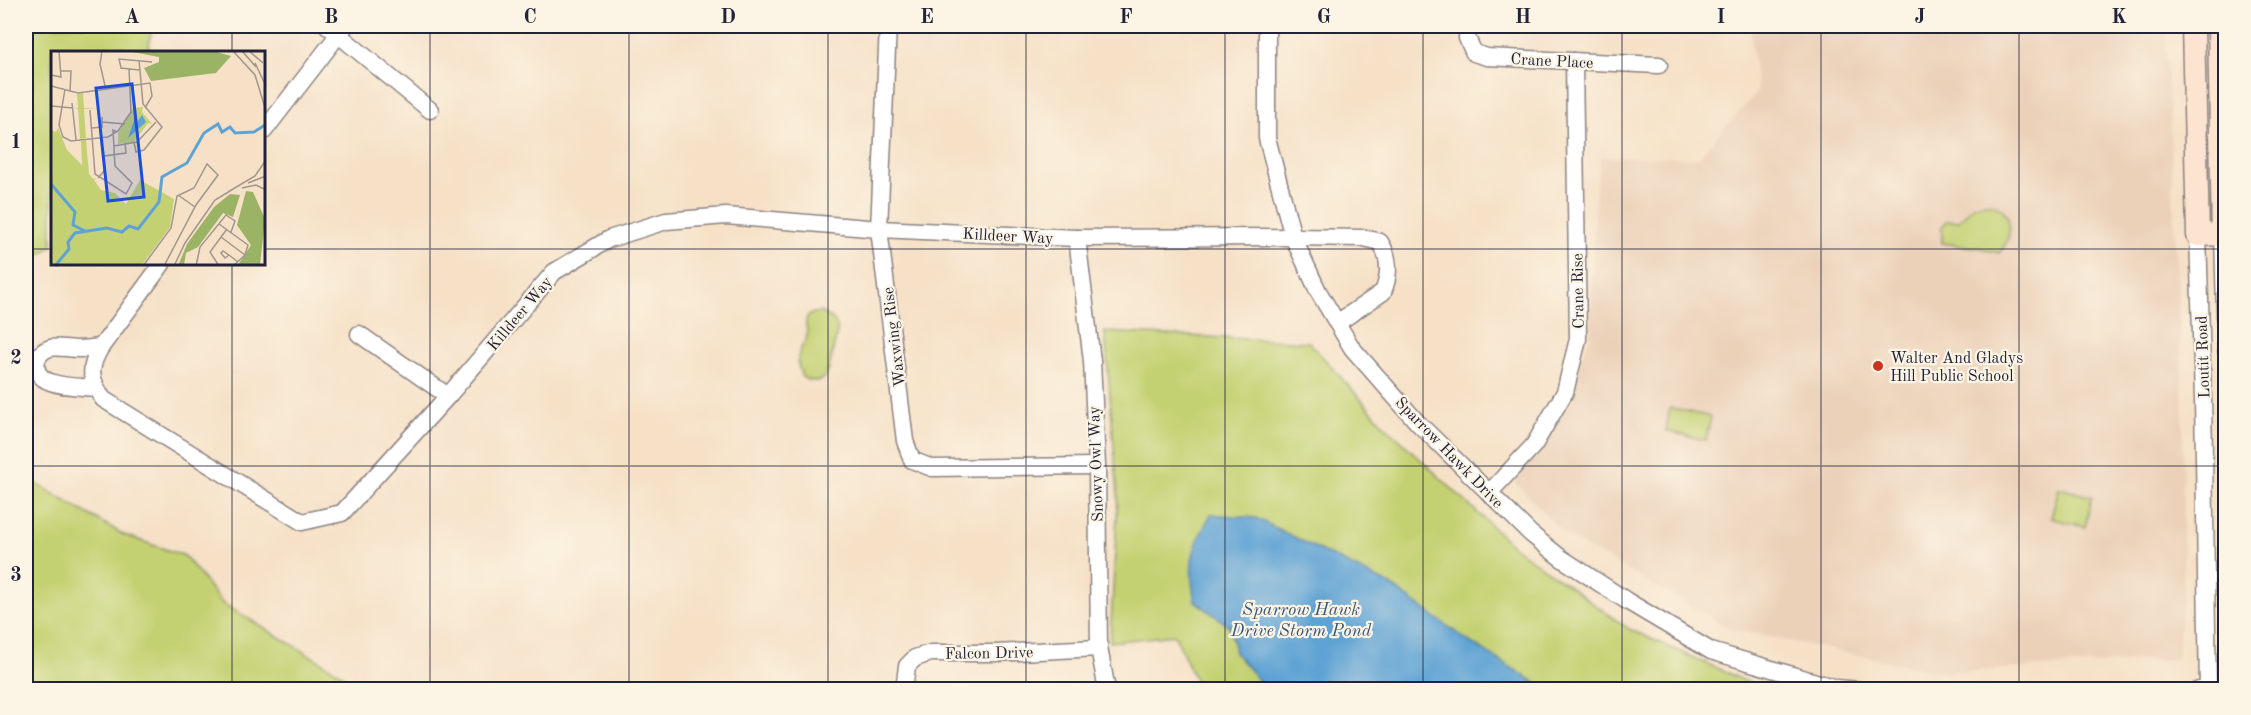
<svg xmlns="http://www.w3.org/2000/svg" width="2251" height="715" font-family="'Old Standard TT',serif">
<style>
.built{fill:#ecd1b9}
.green{fill:#c4d172;stroke:#737a56;stroke-width:1.5}
.water{fill:#5fa3d4;stroke:#406288;stroke-width:1.5}
.lines{fill:none;stroke-linecap:round;stroke-linejoin:round}
.street-casing{stroke:#8c8281;stroke-width:19}
.secondary-casing{stroke:#8c8281;stroke-width:25}
.street{stroke:#fff;stroke-width:16}
.secondary{stroke:#fde4d1;stroke-width:22}
.grid{fill:none;stroke:#22223b;stroke-width:1.5;stroke-opacity:0.55}
.poi-dot{fill:#c8321e;stroke:#fcf5e5;stroke-width:2}
.labels{text-anchor:middle;stroke-width:4.5;stroke-linejoin:round;paint-order:stroke}
.street-label{font-size:16px;fill:#22223b;stroke:#fcf5e5}
.poi-label{font-size:16px;fill:#22223b;stroke:#fcf5e5;text-anchor:start}
.water-label{font-size:18px;font-style:italic;fill:#3a5678;stroke:#fcf5e5}
.inset-river{fill:none;stroke:#5fa3d4;stroke-width:3}
.inset-road{fill:none;stroke:#a1958f;stroke-width:1.5}
.view{fill:#1d4ed8;fill-opacity:0.15;stroke:#1d4ed8;stroke-width:3}
.inset-edge{fill:none;stroke:#22223b;stroke-width:3}
.neatline{fill:none;stroke:#22223b;stroke-width:2}
.grid-label{font-size:20px;text-anchor:middle;font-weight:bold;fill:#22223b}
</style>
<rect width="100%" height="100%" fill="#fcf5e5"/>
<filter id="ink" filterUnits="userSpaceOnUse"><feTurbulence type="fractalNoise" baseFrequency=".0167" numOctaves="2"/><feDisplacementMap in="SourceGraphic" scale="12" xChannelSelector="R" yChannelSelector="G"/><feConvolveMatrix kernelMatrix="1 2 1 2 8 2 1 2 1" color-interpolation-filters="sRGB"/></filter>
<filter id="wash" filterUnits="userSpaceOnUse"><feTurbulence type="fractalNoise" baseFrequency=".008" numOctaves="4" result="noise"/><feDisplacementMap in="SourceGraphic" scale="24" xChannelSelector="R" yChannelSelector="G"/><feGaussianBlur stdDeviation="1.35" result="paint"/><feColorMatrix in="noise" values="0 0 0 0 0 0 0 0 0 0 0 0 0 0 0 0 0 1.4 0 .05"/><feComposite in="paint" operator="in"/></filter>
<g filter="url(#wash)">
<rect width="100%" height="100%" fill="#f6e1c7"/>
<polygon class="built" points="1750,26 2165,26 2183,394 2183,592 2177,659 1945,673 1731,629 1565,535 1515,482 1590,338 1596,186 1601,157 1698,158 1757,92"/>
<g class="green">
<polygon points="26,26 152,26 148,52 52,52 52,246 26,264"/>
<path d="M1982 203C2012 201 2017 235 1999 253L1980 248 1942 243V227L1946 221H1959L1973 206Z"/>
<path d="M820 312 833 319C841 330 835 338 833 350 829 368 829 389 803 378 797 366 796 358 802 346 804 343 806 340 807 337 808 325 799 314 820 312Z"/>
<polygon points="1105,332 1309,342 1384,425 1514,547 1629,629 1763,689 1203,689 1196,682 1175,635 1110,642 1118,497"/>
<polygon points="1670,408 1711,417 1706,440 1666,431"/>
<polygon points="26,478 124,535 185,556 222,603 343,675 333,690 26,689"/>
<polygon points="2059,488 2092,497 2085,527 2051,518"/>
</g>
<path class="water" d="M1211 514 1256 518 1392 586 1468 641 1546 689H1266L1235 653 1230 627 1195 601C1187 562 1192 549 1211 514Z"/>
</g>
<g filter="url(#ink)">
<g class="lines">
<g class="street-casing">
<g id="street">
<polyline points="328,26 430,110"/>
<polyline points="888,26 879,229 905,441 912,460 932,468 1097,466"/>
<polyline points="1267,26 1267,138 1293,237 1318,291 1352,348 1417,422 1531,534 1561,558 1627,601 1711,651 1836,688 1859,690"/>
<polyline points="1468,26 1467,38 1474,53 1487,57 1659,65"/>
<polyline points="264,131 345,26"/>
<polyline points="2223,234 2226,350"/>
<polyline points="2198,235 2203,399 2208,690"/>
<polyline points="1077,238 1092,361 1097,466 1099,648 1107,690"/>
<path d="M162 264 101 347C88 368 90 379 103 399L302 522 342 513 448 396 554 272 609 239 666 221 726 216 879 229 1077 238 1293 237 1364 238 1380 242C1390 257 1390 275 1383 292L1337 323"/>
<polyline points="359,334 448,396"/>
<path d="M96 388C79 386 30 389 37 360 39 354 44 350 50 348 58 346 69 349 78 349 85 349 93 348 101 347"/>
<polyline points="1489,493 1534,445 1565,392 1578,339 1574,61"/>
<polyline points="904,690 907,666 915,658 931,653 996,653 1099,648"/>
<polyline points="2199,690 2226,688"/>
</g>
</g>
<g class="secondary-casing">
<g id="secondary">
<polyline points="2193,26 2198,235 2226,234"/>
<polyline points="2219,26 2223,234"/>
</g>
</g>
<use href="#street" class="street"/>
<use href="#secondary" class="secondary"/>
</g>
</g>
<path class="grid" d="M232 26V52M430 26V690M629 26V690M828 26V690M1026 26V690M1225 26V690M1423 26V690M1622 26V690M1821 26V690M2019 26V690M26 249H52M264 249H2226M232 264V690M26 466H2226"/>
<circle class="poi-dot" cx="1878" cy="366" r="6"/>
<g class="labels">
<g class="street-label">
<text transform="translate(1552 60) rotate(3)" y="6">Crane Place</text>
<text transform="translate(1008 235) rotate(3)" y="6">Killdeer Way</text>
<text transform="translate(1577 291) rotate(-91)" y="6">Crane Rise</text>
<text transform="translate(519 313) rotate(-50)" y="6">Killdeer Way</text>
<text transform="translate(893 337) rotate(-97)" y="6">Waxwing Rise</text>
<text transform="translate(2202 357) rotate(-92)" y="6">Loutit Road</text>
<text transform="translate(1450 452) rotate(46)" y="6">Sparrow Hawk Drive</text>
<text transform="translate(1095 464) rotate(-92)" y="6">Snowy Owl Way</text>
<text transform="translate(989 652) rotate(-1)" y="6">Falcon Drive</text>
</g>
<g class="poi-label">
<text x="1890" y="363">Walter And Gladys<tspan x="1890" dy="18">Hill Public School</tspan></text>
</g>
<g class="water-label">
<text x="1301" y="615">Sparrow Hawk<tspan x="1301" dy="21">Drive Storm Pond</tspan></text>
</g>
</g>
<g transform="translate(51 51)">
<rect width="214" height="214" fill="#f6e1c7"/>
<path d="M32 42 33 57H45L33 58 35 87 29 88 27 58 23 57H27L26 43ZM92 56 91 61 101 73 97 72 83 91 67 93V82L82 57ZM7 77 16 99 31 114 30 90 35 89 38 123 42 128 46 127 43 129 50 139 64 142 75 153 89 129 123 148 119 176 91 214H0V79L5 81Z" fill="#c4d172"/>
<path d="M76 0H162L180 5 165 22 100 30 93 17 108 11V6ZM195 140 202 141 214 168 209 214H187L200 194 186 174ZM179 143 189 144 182 166 172 162 147 196 135 202 133 214 127 215 136 193 163 156Z" fill="#9bb364"/>
<path d="M85 64 86 71 91 64 95 71 77 87Z" fill="#5fa3d4"/>
<path class="inset-river" d="M0 133 24 161 22 174 34 180M4 215 18 198 17 191 24 182 56 177 71 181 78 175 87 178 108 151 111 126 136 112 153 82 167 73 171 81 179 76 184 82 203 81 214 74"/>
<path class="inset-road" d="M51 0 49 13 55 39M182 0 204 24 215 60M191 0 205 16M198 0 212 12M204 12 215 35M88 19 70 17 68 8 101 11M10 20H20L19 41M0 24 10 26 8 0M0 35 27 42 99 32 101 45 94 57M14 38 8 74 12 86 20 90 57 86 67 80 80 61 78 18M21 52 25 89M0 55 22 57M39 59 44 123 75 143 81 132 64 115 62 79 66 81M51 71 74 73M41 77 51 76V66M83 91 85 101 93 99 111 76 92 53 88 9M63 95 86 91 105 71M53 105 75 102 74 92M47 127 54 119 52 97M197 132 215 125M191 137 205 134 215 139M177 141 204 125 215 109M127 144 144 156M168 173 197 194 194 204 182 215M170 186 194 204M178 204 174 207 170 202 172 200 178 204 187 211M92 215 120 177 126 145 143 137 156 113 167 124 145 154 113 215M123 215 134 192 164 149 179 140M145 215 149 196 175 164 184 170 180 181M168 215 159 201 176 178"/>
<path class="view" d="M81 33 93 146 57 150 45 37Z"/>
<rect width="214" height="214" class="inset-edge"/>
</g>
<rect width="2251" height="715" fill="none" stroke="#fcf5e5" stroke-width="66"/>
<rect x="33" y="33" width="2185" height="649" class="neatline"/>
<g class="grid-label">
<text x="132" y="23">A</text>
<text x="331" y="23">B</text>
<text x="530" y="23">C</text>
<text x="728" y="23">D</text>
<text x="927" y="23">E</text>
<text x="1126" y="23">F</text>
<text x="1324" y="23">G</text>
<text x="1523" y="23">H</text>
<text x="1721" y="23">I</text>
<text x="1920" y="23">J</text>
<text x="2119" y="23">K</text>
<text x="16" y="148">1</text>
<text x="16" y="364">2</text>
<text x="16" y="581">3</text>
</g>
</svg>
